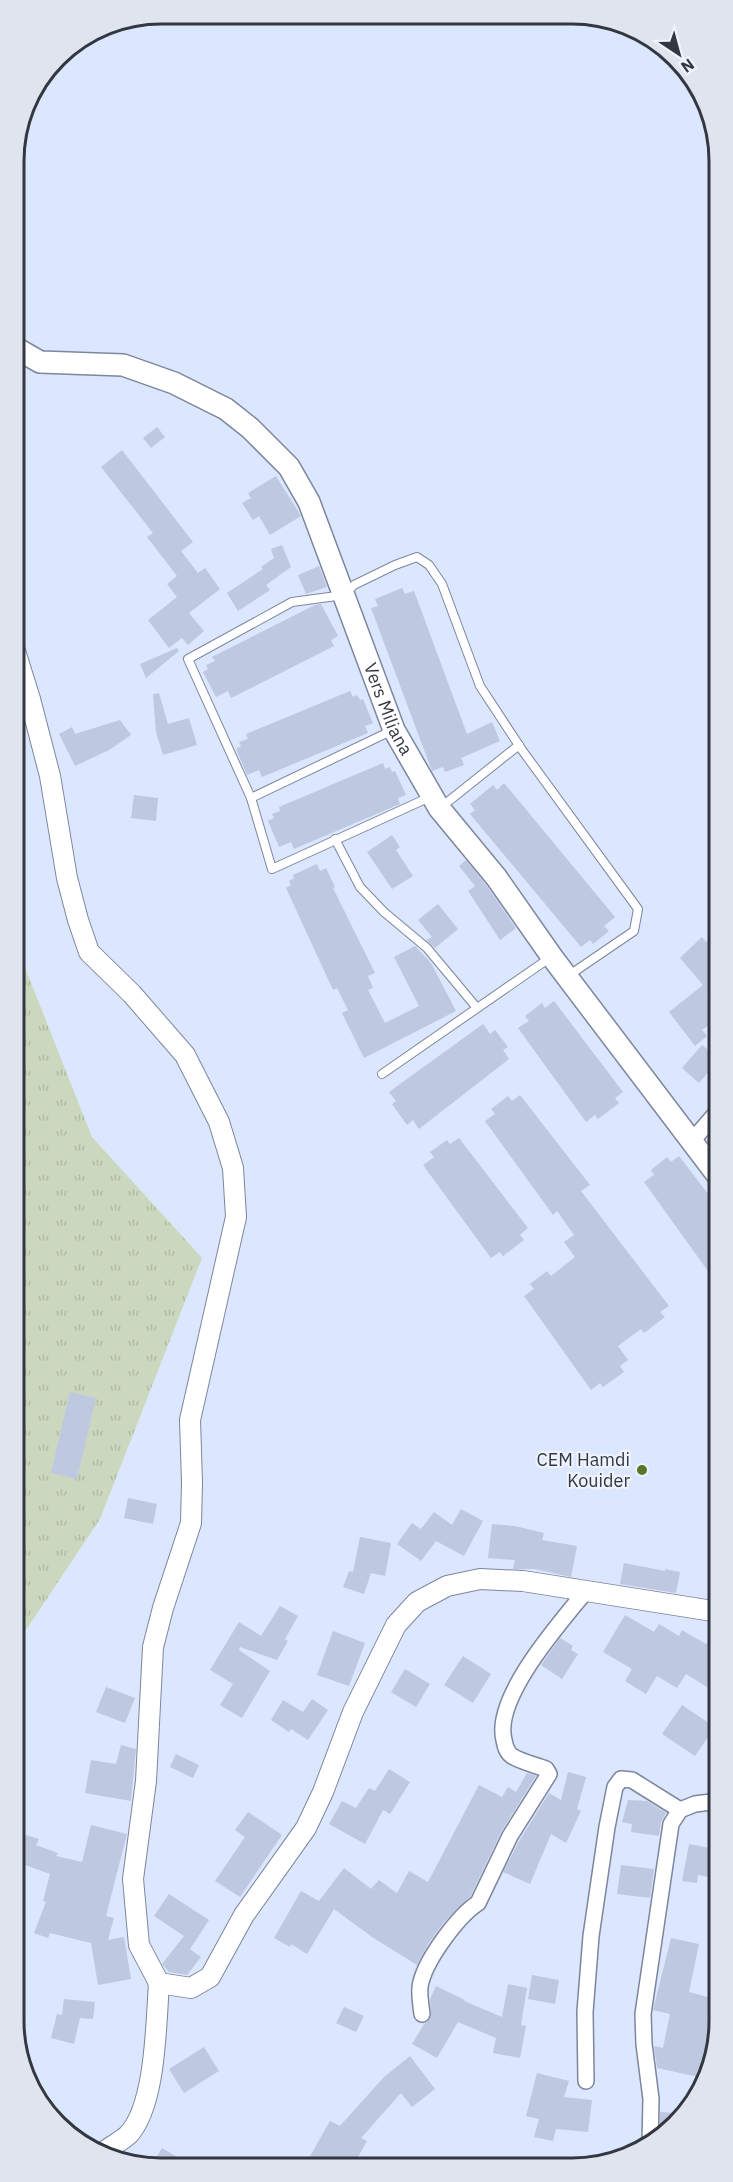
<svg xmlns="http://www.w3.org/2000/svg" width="733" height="2182" font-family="'IBM Plex Sans',sans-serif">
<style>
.grass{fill:url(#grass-tufts)}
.building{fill:#bec8e0}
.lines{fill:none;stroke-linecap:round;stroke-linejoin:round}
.service-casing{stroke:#7d869d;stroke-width:10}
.minor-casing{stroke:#7d869d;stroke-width:18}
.tertiary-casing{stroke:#7d869d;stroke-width:22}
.secondary-casing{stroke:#7d869d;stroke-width:24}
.service{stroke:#fff;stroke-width:8}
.minor{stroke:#fff;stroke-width:15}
.tertiary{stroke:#fff;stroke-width:20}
.secondary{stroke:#fff;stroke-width:21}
.poi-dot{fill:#597529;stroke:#eff3fd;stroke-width:2}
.labels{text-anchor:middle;stroke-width:4.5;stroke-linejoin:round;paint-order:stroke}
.street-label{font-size:18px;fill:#333740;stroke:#eff3fd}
.poi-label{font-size:18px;fill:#333740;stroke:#eff3fd;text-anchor:end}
.rim{fill:none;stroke:#333740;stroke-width:3}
</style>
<defs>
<pattern id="grass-tufts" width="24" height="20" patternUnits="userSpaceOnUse" patternTransform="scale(1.5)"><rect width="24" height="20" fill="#ccd8bd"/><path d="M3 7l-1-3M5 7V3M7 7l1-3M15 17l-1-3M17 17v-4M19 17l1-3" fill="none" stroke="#b0baa4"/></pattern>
</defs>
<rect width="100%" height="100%" fill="#dbe6ff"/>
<polygon class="grass" points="15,935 24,965 92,1137 202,1258 100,1519 16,1645"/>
<g class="building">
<polygon points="157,427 165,437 151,448 143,438"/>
<polygon points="122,450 193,542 181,551 198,573 205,568 220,589 189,613 204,631 188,645 182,638 169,648 148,620 177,597 167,584 177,576 147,537 153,533 101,467"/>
<polygon points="276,476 301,516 270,535 259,516 253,520 242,503 251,498 248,493"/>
<polygon points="282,545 291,567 266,585 270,590 238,611 227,593 263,569 261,567 274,558 271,549"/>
<polygon points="319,566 327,587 306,594 298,575"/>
<polygon points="402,588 405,594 414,591 467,734 492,722 500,741 461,758 464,765 445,772 443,767 432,771 371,608 378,606 375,599"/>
<polygon points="321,604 338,636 331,640 334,646 231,698 228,691 216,697 203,672 208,669 206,665 215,661 212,657 315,605"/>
<polygon points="177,648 179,651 146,678 140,664"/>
<polygon points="350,691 353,697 357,695 360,700 363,699 373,723 365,726 368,733 262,777 259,770 247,775 236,749 241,746 239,742 248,739 246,734"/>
<polygon points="159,693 168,724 189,718 197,745 163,755 156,732 153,694"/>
<polygon points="120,720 131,735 109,750 75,766 59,734 72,727 75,734"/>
<polygon points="383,763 385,769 390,767 392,772 395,771 406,795 398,798 400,804 294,849 291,842 279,847 268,821 274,818 272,814 280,811 279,807"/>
<polygon points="504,783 615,917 604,926 609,931 593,944 590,940 581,947 470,814 475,810 470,804 493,785 497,790"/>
<polygon points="134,795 158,798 156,821 131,818"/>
<polygon points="392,835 400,847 396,850 413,876 392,889 367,852"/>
<polygon points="466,860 486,885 516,928 500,940 468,891 475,886 459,866"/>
<polygon points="317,864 320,871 326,868 335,887 333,888 375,973 368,976 373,988 368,990 385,1023 419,1006 394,957 415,946 431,963 456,1011 364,1058 342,1013 348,1010 337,988 333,990 286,888 291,885 289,881 294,878 293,875"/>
<polygon points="438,904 458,929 435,948 426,940 432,937 418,920"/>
<polygon points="718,931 718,1001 712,994 707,999 718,1014 718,1018 702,1030 707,1036 695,1046 669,1012 703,985 680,958 702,937 706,942"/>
<polygon points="554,1001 623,1092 615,1098 619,1103 598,1119 595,1115 586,1122 518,1028 529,1021 525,1016 542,1003 545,1008"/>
<polygon points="483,1024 490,1034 495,1030 508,1047 503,1050 509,1059 419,1129 413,1120 407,1125 392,1104 396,1101 389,1092"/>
<polygon points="702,1045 718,1058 718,1061 699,1083 682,1068"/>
<polygon points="520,1095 590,1185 581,1191 669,1306 660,1312 665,1317 644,1333 641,1329 618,1346 628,1360 620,1366 624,1372 603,1387 600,1383 591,1390 524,1296 534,1289 530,1284 547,1271 551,1276 575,1257 564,1242 574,1235 557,1211 553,1215 485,1121 495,1114 491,1109 508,1096 512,1101"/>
<polygon points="459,1138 528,1228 520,1235 524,1240 503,1256 500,1252 491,1258 423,1165 434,1157 430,1152 447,1140 450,1144"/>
<polygon points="679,1156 718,1207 718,1285 644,1182 654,1175 651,1170 667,1157 671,1162"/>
<polygon points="70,1392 96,1398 77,1479 51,1473"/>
<polygon points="128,1498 157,1504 153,1524 124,1518"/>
<polygon points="461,1509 483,1521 464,1556 436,1541 421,1561 397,1544 412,1523 421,1529 434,1512 452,1525"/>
<polygon points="492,1524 515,1526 544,1533 542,1540 577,1546 571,1577 535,1569 513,1569 515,1560 488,1558"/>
<polygon points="360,1537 391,1543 385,1576 371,1573 364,1594 343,1587 349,1571 353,1572"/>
<polygon points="624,1563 665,1571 665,1569 680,1572 676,1593 620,1584"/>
<polygon points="280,1606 298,1616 285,1639 288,1641 277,1660 240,1647 239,1650 270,1671 242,1718 220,1705 233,1684 210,1670 239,1622 261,1636"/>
<polygon points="625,1615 654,1632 659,1624 679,1636 682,1630 706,1644 719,1624 719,1678 712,1690 686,1674 677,1688 657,1676 646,1694 625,1681 632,1669 603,1652"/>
<polygon points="333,1631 365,1643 349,1686 317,1675"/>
<polygon points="560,1638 573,1646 571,1650 578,1654 562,1679 541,1665"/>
<polygon points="463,1656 491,1674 473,1703 444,1685"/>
<polygon points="405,1669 430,1684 416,1707 391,1692"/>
<polygon points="106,1687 135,1698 125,1723 96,1712"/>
<polygon points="312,1699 328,1710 308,1740 291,1729 289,1732 271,1720 283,1700 303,1712"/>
<polygon points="682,1705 715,1727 695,1756 662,1734"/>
<polygon points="121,1745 136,1749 131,1801 85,1793 91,1760 116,1764"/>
<polygon points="176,1754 199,1765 193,1778 170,1767"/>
<polygon points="389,1769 410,1782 390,1814 383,1810 365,1844 329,1824 342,1801 356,1808 369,1788 375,1791"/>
<polygon points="568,1772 586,1777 577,1809 581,1811 566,1843 551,1834 530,1884 503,1872 519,1841 549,1793 561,1800"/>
<polygon points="527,1773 536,1776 501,1832 470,1897 445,1921 428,1944 417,1965 372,1937 334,1909 307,1954 291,1944 290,1947 274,1938 301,1891 319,1901 344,1868 371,1889 379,1880 397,1893 409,1871 428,1882 479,1785 502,1797 508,1787 516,1792"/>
<polygon points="628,1800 647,1801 666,1813 661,1822 659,1836 631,1832 632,1824 622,1822"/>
<polygon points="248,1812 282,1835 240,1897 215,1881 245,1837 235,1830"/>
<polygon points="91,1825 127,1834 106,1916 114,1918 108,1940 124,1937 131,1979 98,1985 91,1943 50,1933 48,1938 34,1933 46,1902 43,1901 50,1874 17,1862 26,1835 39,1839 36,1845 58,1853 56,1856 82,1862"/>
<polygon points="689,1844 719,1850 716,1864 719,1864 719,1879 698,1875 697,1883 682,1881"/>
<polygon points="621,1865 654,1869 650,1898 617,1894"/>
<polygon points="169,1894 209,1920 190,1949 201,1957 187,1975 169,1972 162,1964 184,1936 154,1916"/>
<polygon points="671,1938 699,1944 689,1992 719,2000 719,2021 715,2020 703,2078 657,2068 654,2046 663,2048 670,2014 653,2010"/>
<polygon points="532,1975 559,1980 555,2004 528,1999"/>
<polygon points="508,1984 527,1988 521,2025 526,2026 520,2058 493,2053 496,2038 458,2022 437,2058 412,2044 424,2024 431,2017 430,1999 436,1986 465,2000 464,2001 502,2017"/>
<polygon points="64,1999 95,2002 93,2019 80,2018 74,2044 51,2038 57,2014 62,2015"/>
<polygon points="344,2007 364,2016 356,2032 336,2023"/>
<polygon points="204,2047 219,2071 184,2093 169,2069"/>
<polygon points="410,2056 435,2089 412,2107 401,2093 361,2138 367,2141 353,2166 323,2166 309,2158 330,2121 340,2126 384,2077"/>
<polygon points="537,2073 569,2081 564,2097 592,2100 588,2132 556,2129 553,2141 534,2137 539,2119 526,2116"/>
<polygon points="660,2112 686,2114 660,2137"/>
<polygon points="162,2148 192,2166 151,2166"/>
</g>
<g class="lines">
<g class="service-casing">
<g id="service">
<polyline points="393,730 251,798 188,659 292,602 344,595 354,585 395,565 417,557 429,565 442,584 480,686 522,750 638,909 634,931 568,976"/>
<polyline points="251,798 272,869 430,797"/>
<polyline points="440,808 519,745"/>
<polyline points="335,839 360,887 384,912 427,948 477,1008"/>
<polyline points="382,1074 551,957"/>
</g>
</g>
<g class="minor-casing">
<g id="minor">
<polyline points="692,1141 718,1111"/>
<path d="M422 2014C421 2005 418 1991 421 1982 427 1958 458 1916 478 1903L510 1836 549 1774 546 1769C536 1765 521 1762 512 1756 506 1752 505 1745 504 1740 493 1698 560 1623 586 1591"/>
<polyline points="586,2081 585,2012 591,1936 607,1827 615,1787 621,1779 632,1780 680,1810"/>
<polyline points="650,2145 651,2099 644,2044 643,2014 671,1824 680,1810 695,1804 719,1801"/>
</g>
</g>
<g class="tertiary-casing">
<g id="tertiary">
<polyline points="15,651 30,699 50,776 67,878 78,920 89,952 132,994 185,1055 219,1122 233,1168 236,1217 190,1420 192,1482 191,1523 163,1608 153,1647 146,1781 133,1879 139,1945 159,1983 191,1988 210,1977 244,1915 306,1828 323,1792 353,1712 396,1625 417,1602 447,1586 480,1579 523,1581 719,1612"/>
<path d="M105 2151C112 2146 121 2141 128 2135 156 2106 156 2023 159 1983"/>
</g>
</g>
<g class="secondary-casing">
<g id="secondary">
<path id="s1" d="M14 347 40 362 123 365 174 383 226 409 250 428 289 467 309 502 394 730 439 808 496 877 552 957 718 1176"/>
</g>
</g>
<use href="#service" class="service"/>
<use href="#minor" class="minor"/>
<use href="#tertiary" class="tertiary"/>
<use href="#secondary" class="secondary"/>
</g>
<circle class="poi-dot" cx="642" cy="1470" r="6"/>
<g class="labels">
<g class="street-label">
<text dy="6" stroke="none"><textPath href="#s1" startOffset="573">Vers Miliana</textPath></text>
</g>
<g class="poi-label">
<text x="630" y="1466">CEM Hamdi<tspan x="630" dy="21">Kouider</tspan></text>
</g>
</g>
<path d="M0 0H733V2182H0ZM161 24H572A137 137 0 0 1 709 161V2021A137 137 0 0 1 572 2158H161A137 137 0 0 1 24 2021V161A137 137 0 0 1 161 24Z" fill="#e0e4ee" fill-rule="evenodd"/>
<path class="rim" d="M161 24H572A137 137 0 0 1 709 161V2021A137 137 0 0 1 572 2158H161A137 137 0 0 1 24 2021V161A137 137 0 0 1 161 24Z"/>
<g transform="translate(679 54) rotate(144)" stroke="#eff3fd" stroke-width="4.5" paint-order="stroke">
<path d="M0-4.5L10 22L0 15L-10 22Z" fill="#333740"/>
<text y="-9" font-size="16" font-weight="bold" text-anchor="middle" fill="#333740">N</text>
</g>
</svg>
